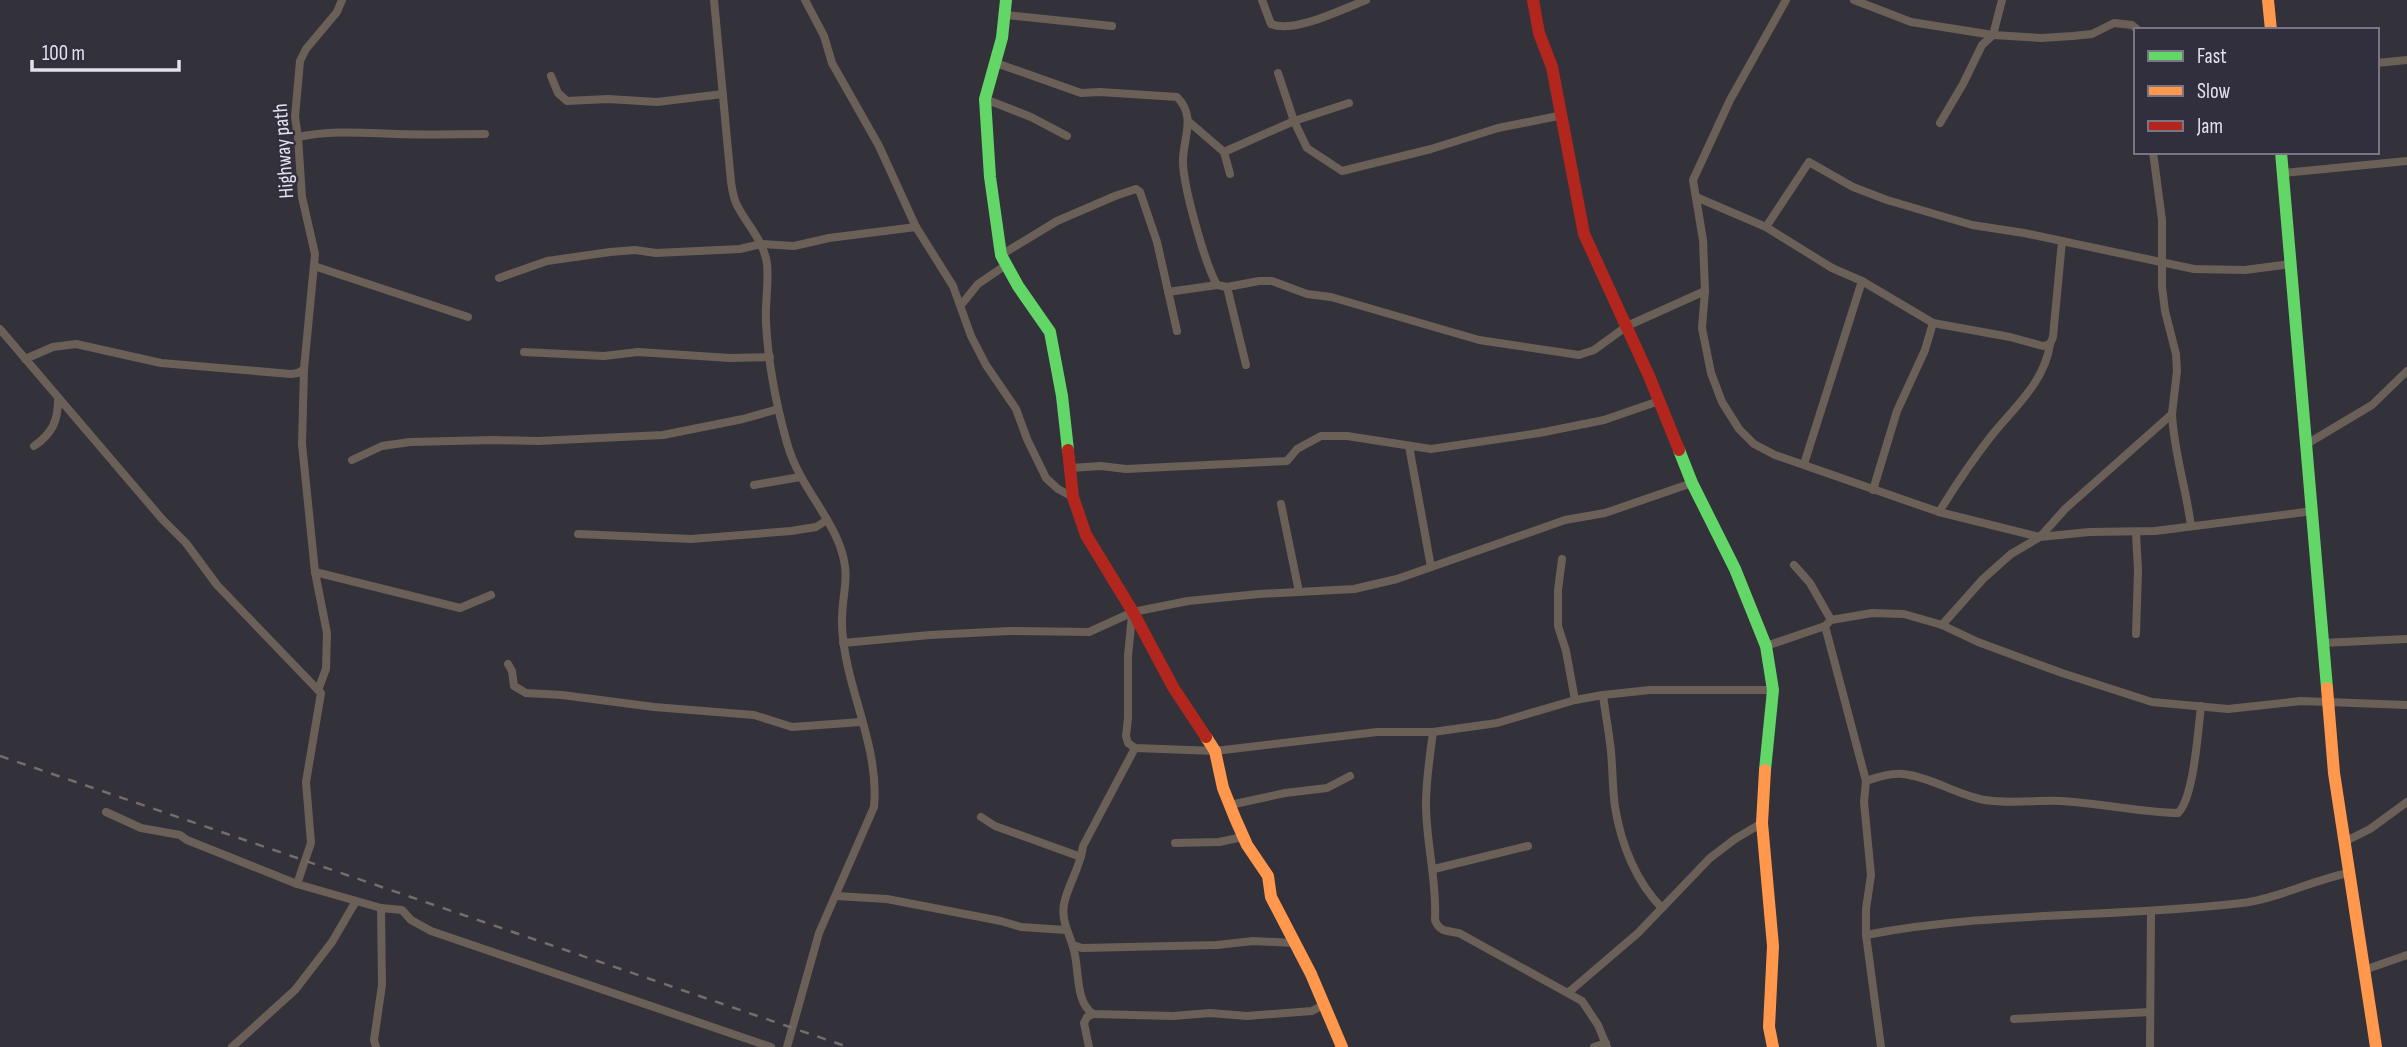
<svg xmlns="http://www.w3.org/2000/svg" width="2407" height="1047" font-family="'Sofia Sans Condensed',sans-serif">
<style>
.lines{fill:none;stroke-linecap:round;stroke-linejoin:round}
.street{stroke:#6b6057;stroke-width:8}
.fast{stroke:#63d668;stroke-width:12}
.slow{stroke:#ff974d;stroke-width:12}
.jam{stroke:#b3261e;stroke-width:12}
.rail{stroke:#746d6b;stroke-width:2.5;stroke-dasharray:9 9;stroke-linecap:butt}
.labels{text-anchor:middle;stroke-width:5;stroke-linejoin:round;paint-order:stroke}
.street-label{font-size:21px;fill:#e3e2ec;stroke:#312e3e}
</style>
<rect width="100%" height="100%" fill="#33323a"/>
<g class="lines">
<g class="street">
<path d="M714 0 731 182C732 189 733 196 736 203 745 223 764 240 767 264 769 283 765 303 766 322 768 362 776 404 787 443 798 482 823 506 838 541 853 578 841 590 842 625 844 686 880 745 874 807L819 933 787 1047"/>
<polyline points="805,0 824,36 832,63 879,146 916,227 953,286 971,336 986,365 1016,409 1027,439 1046,478 1058,489 1073,497"/>
<path d="M1262 0 1271 24C1293 34 1343 9 1366 0"/>
<polyline points="1786,0 1730,100 1693,180 1703,240 1705,291 1702,328 1711,373 1722,402 1739,429 1754,444 1775,455 1939,512 2040,537 2089,532 2155,531 2313,511"/>
<polyline points="1854,0 1911,22 1993,35 2041,38 2073,36 2092,34 2114,23 2132,25 2138,30"/>
<polyline points="1007,15 1112,26"/>
<path d="M996 63 1081 93 1100 92 1177 97C1196 116 1184 136 1183 159 1182 183 1205 264 1217 285L1227 287 1259 281H1272L1307 294 1331 297 1479 340 1579 355 1594 350 1627 326 1705 291"/>
<polyline points="2377,63 2407,60"/>
<polyline points="551,76 558,93 567,101 608,99 657,102 723,94"/>
<polyline points="985,99 1031,117 1067,136"/>
<polyline points="1349,103 1294,121 1307,148 1342,171 1431,149 1498,128 1563,115"/>
<polyline points="1188,121 1224,152 1230,174"/>
<polyline points="1940,123 1963,84 1982,45 1993,35 2002,0"/>
<path d="M298 137C332 130 363 133 397 134 426 135 455 134 485 134"/>
<polyline points="1224,152 1294,121 1278,73"/>
<polyline points="2283,173 2407,161"/>
<polyline points="1696,197 1766,227 1809,162 1853,187 1887,200 1972,225 2024,233 2194,269 2245,270 2291,264"/>
<polyline points="1766,227 1832,268 1862,281 1933,323 2010,337 2043,346 2050,344 2053,337 2062,241"/>
<polyline points="1001,255 1057,221 1115,196 1136,189 1140,192 1157,242 1177,331"/>
<polyline points="314,266 468,317"/>
<polyline points="499,278 547,261 610,252 635,250 656,253 740,249 761,244 794,246 829,238 916,227"/>
<polyline points="1227,287 1246,365"/>
<polyline points="1168,292 1217,285"/>
<polyline points="961,305 978,284 1006,265"/>
<polyline points="0,329 162,519 186,543 217,585 318,690"/>
<polyline points="524,352 604,356 638,352 730,358 770,357"/>
<polyline points="25,359 53,347 76,344 161,363 291,374 298,373 304,369"/>
<path d="M2172 414C2174 453 2186 488 2191 526"/>
<polyline points="2305,445 2372,405 2407,371"/>
<path d="M34 446C52 434 58 421 58 400"/>
<polyline points="1409,446 1431,567"/>
<polyline points="352,460 382,446 410,442 493,440 538,441 663,435 743,419 778,409"/>
<polyline points="1804,464 1862,281"/>
<polyline points="1070,468 1101,466 1126,469 1287,461 1297,449 1321,436 1347,436 1431,449 1539,433 1604,420 1659,401"/>
<polyline points="754,485 800,477"/>
<polyline points="1873,490 1897,411 1925,350 1933,323"/>
<polyline points="1281,504 1299,592"/>
<path d="M1939 512C1955 486 1973 459 1992 435 2015 407 2045 381 2050 344"/>
<polyline points="2136,533 2138,570 2136,634"/>
<polyline points="578,534 691,539 791,531 816,527 827,520"/>
<polyline points="1562,559 1558,590 1558,626 1566,651 1575,700"/>
<polyline points="1794,565 1810,583 1831,620"/>
<polyline points="315,572 460,608 491,595"/>
<polyline points="1132,615 1128,656 1128,718 1126,736 1128,743 1135,748 1215,751 1377,732 1433,732 1497,723 1575,700 1603,695 1650,690 1773,690"/>
<polyline points="1942,625 1983,579 2011,554 2040,537 2065,509 2172,414 2177,371 2176,354 2165,311 2162,287 2162,220 2153,152"/>
<polyline points="1825,626 1866,781 1864,802 1871,875 1866,909 1866,935 1881,1047"/>
<polyline points="843,643 930,635 1010,631 1089,632 1133,612 1188,601 1259,594 1354,589 1397,579 1565,520 1605,513 1692,483"/>
<polyline points="2322,643 2407,639"/>
<polyline points="1766,646 1825,626 1831,620 1872,613 1904,614 1942,625 1978,642 2062,673 2152,702 2228,709 2301,701 2407,705"/>
<polyline points="508,664 512,671 514,686 526,693 562,695 654,707 754,715 792,727 861,722"/>
<path d="M1603 695C1605 711 1608 727 1610 743 1613 764 1612 786 1615 807 1621 844 1636 882 1662 908"/>
<path d="M1433 732C1430 755 1426 780 1426 804 1426 843 1437 880 1435 920 1439 932 1448 931 1459 933L1582 1001 1598 1025 1607 1047"/>
<path d="M1135 748 1083 846C1080 869 1068 884 1064 904 1061 921 1069 932 1073 947 1080 967 1074 1001 1093 1014L1173 1016 1210 1013 1247 1016 1312 1011 1323 1005"/>
<path d="M1866 781C1878 777 1890 773 1903 774 1931 777 1957 795 1985 800 2010 804 2035 800 2060 801 2100 803 2139 812 2178 813 2194 798 2198 730 2201 706"/>
<polyline points="1230,805 1285,793 1327,788 1350,776"/>
<polyline points="106,812 141,828 180,835 187,840 297,884 381,908 402,910 411,920 431,931 771,1047"/>
<polyline points="981,817 995,826 1081,857"/>
<polyline points="2344,842 2370,829 2407,802"/>
<polyline points="1175,843 1219,842 1243,837"/>
<polyline points="1434,869 1528,846"/>
<polyline points="297,884 311,843 306,782 321,693 318,690 326,669 327,633 315,572 302,444 304,369 315,254 302,197 298,137 295,117 300,61 306,49 337,12 342,0"/>
<polyline points="836,896 887,899 1001,921 1021,927 1066,930"/>
<path d="M1866 935C1990 911 2117 918 2242 903 2280 898 2312 880 2349 873"/>
<polyline points="1073,945 1082,948 1217,945 1253,941 1294,943"/>
<polyline points="2364,970 2407,955"/>
<polyline points="1569,992 1638,933 1710,858 1735,839 1762,823"/>
<polyline points="2014,1019 2150,1012"/>
<polyline points="232,1047 295,990 332,942 356,901"/>
<polyline points="376,1047 374,1040 382,985 381,908"/>
<polyline points="1089,1047 1084,1023 1087,1017 1093,1014"/>
<polyline points="1594,1047 1606,1043"/>
<polyline points="2150,1047 2151,912"/>
</g>
<g class="fast">
<polyline points="1006,0 1002,38 985,99 990,177 1001,255 1018,286 1050,332 1062,396 1068,450"/>
<polyline points="2281,152 2327,688"/>
<polyline points="1679,450 1692,483 1735,569 1766,646 1773,690 1765,770"/>
</g>
<g class="slow">
<polyline points="2268,0 2271,30"/>
<polyline points="2327,688 2334,773 2376,1047"/>
<polyline points="1206,737 1215,751 1223,788 1235,818 1247,845 1268,876 1271,897 1311,974 1342,1047"/>
<polyline points="1765,770 1762,823 1773,946 1769,1027 1773,1047"/>
</g>
<g class="jam">
<polyline points="1533,0 1539,33 1552,67 1584,234 1649,376 1679,450"/>
<polyline points="1068,450 1073,497 1086,535 1133,612 1173,687 1206,737"/>
</g>
<polyline class="rail" points="0,756 848,1047"/>
</g>
<g class="labels">
<g class="street-label">
<text transform="translate(283 151) rotate(-94)" y="7">Highway path</text>
</g>
</g>
<rect x="2134" y="28" width="245" height="126" fill="#312e3e" stroke="#787684" stroke-width="2"/>
<rect x="2148" y="51" width="35" height="10" fill="#63d668" stroke="#787684" stroke-width="2"/>
<text x="2197" y="63" font-size="21" fill="#e3e2ec">Fast</text>
<rect x="2148" y="86" width="35" height="10" fill="#ff974d" stroke="#787684" stroke-width="2"/>
<text x="2197" y="98" font-size="21" fill="#e3e2ec">Slow</text>
<rect x="2148" y="121" width="35" height="10" fill="#b3261e" stroke="#787684" stroke-width="2"/>
<text x="2197" y="133" font-size="21" fill="#e3e2ec">Jam</text>
<path d="M32 60v10h147v-10" fill="none" stroke="#e3e2ec" stroke-width="3.5"/>
<text x="42" y="60" font-size="21" fill="#e3e2ec" stroke="#312e3e" stroke-width="5" paint-order="stroke">100 m</text>
</svg>
